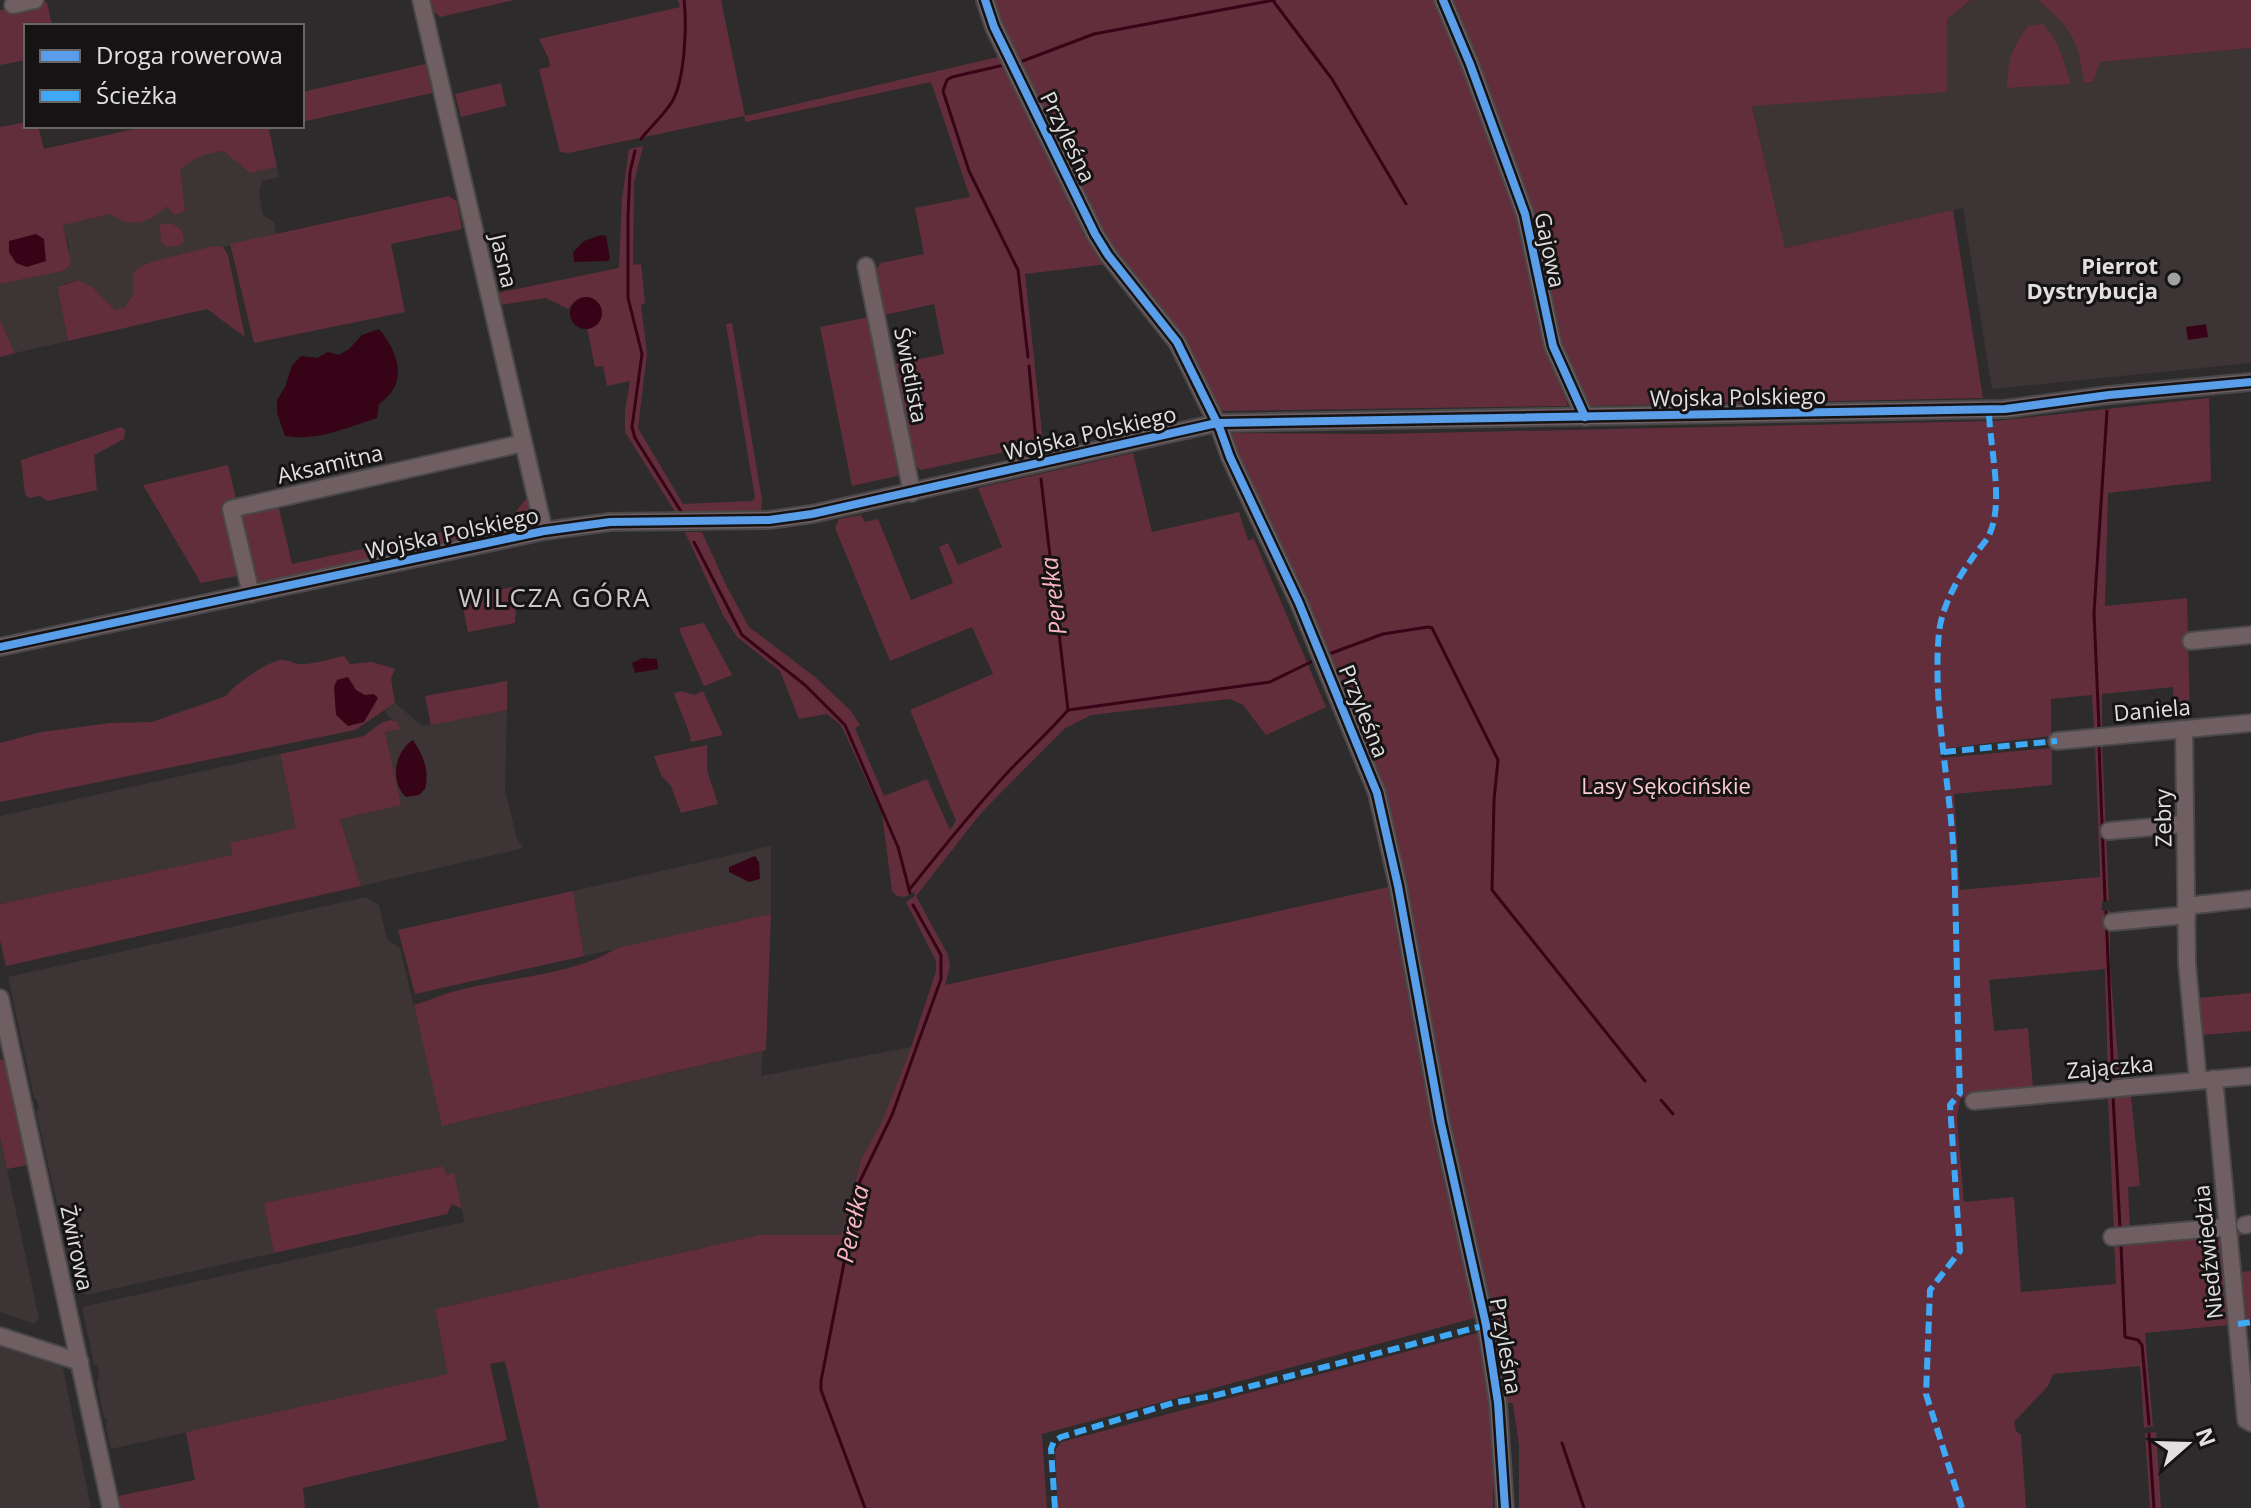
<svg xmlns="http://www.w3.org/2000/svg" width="2251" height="1508" font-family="'Open Sans',sans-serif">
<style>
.built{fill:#3c3435}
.green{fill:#632e3c}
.water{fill:#370417}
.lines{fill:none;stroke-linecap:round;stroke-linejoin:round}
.stream{stroke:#370417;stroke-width:3}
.minor-casing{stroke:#4a4849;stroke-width:20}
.minor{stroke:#6f5e62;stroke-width:16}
.quiet{stroke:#3fa9f5;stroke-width:6;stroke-dasharray:12 6;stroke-linecap:butt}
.cycleway-casing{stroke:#151314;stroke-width:13}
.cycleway{stroke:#5a9eea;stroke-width:8}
.poi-dot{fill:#a2a0a0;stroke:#151314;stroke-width:3}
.labels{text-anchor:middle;stroke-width:6;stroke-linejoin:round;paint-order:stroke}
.street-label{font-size:22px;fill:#e1dfdf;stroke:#151314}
.poi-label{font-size:22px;font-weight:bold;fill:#e1dfdf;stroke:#151314;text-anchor:end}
.park-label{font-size:22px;fill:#fccbd4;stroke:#151314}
.water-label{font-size:24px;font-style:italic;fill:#fbb5c3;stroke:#151314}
.quarter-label{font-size:26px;letter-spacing:2px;fill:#cdc8c9;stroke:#151314}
</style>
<rect width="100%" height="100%" fill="#2d2b2c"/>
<g class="built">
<polygon points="1971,0 2038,0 2064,22 2080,49 2085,83 2093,82 2099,62 2251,48 2251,363 1992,389 1963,208 1785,248 1752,105 1946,92 1947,19"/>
<polygon points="223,151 250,173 277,167 279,177 262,181 259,193 263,215 274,222 276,234 223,247 214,246 133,274 133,295 125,307 115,310 92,287 79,280 66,283 57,288 68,341 15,353 0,320 0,284 63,271 69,246 62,225 112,214 117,219 189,161 206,153"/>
<polygon points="395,703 422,726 507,710 505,790 517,839 524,848 361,886 340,819 400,805 385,731 397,721 390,719 385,711"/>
<polygon points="280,754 296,828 230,843 232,855 0,904 0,816"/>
<polygon points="771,846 771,914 584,956 573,891"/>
<polygon points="366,897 379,905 387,939 400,948 443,1126 763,1051 761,1076 911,1047 882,1121 861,1160 841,1235 759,1235 435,1309 449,1374 111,1449 106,1428 107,1420 104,1418 97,1384 99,1375 97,1365 94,1365 82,1307 464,1222 462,1209 454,1174 445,1175 443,1166 264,1203 274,1253 86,1295 76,1288 36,1111 39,1108 37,1100 34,1098 8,977"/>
<polygon points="0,1137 39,1318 35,1324 0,1312"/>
<polygon points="0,1341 62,1363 91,1508 0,1508"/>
</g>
<g class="green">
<polygon points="431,0 514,0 440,17 434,12"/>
<polygon points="678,0 721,0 745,116 1002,56 1037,125 1035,132 1039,139 1046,141 1085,221 1081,227 1084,236 1091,236 1108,264 1025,274 1044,452 1029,455 1023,448 921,470 916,466 895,364 944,354 934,304 885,315 876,270 881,263 924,254 915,208 970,197 931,82 746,122 744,116 568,153 560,152 539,69 550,67 549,59 539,39 680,7"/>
<polygon points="987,0 1433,0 1465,68 1518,217 1544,347 1566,398 1567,406 1218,411 1098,233"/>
<polygon points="1447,0 1971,0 1947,19 1947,92 1752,106 1785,248 1953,210 1983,398 1589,406 1556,332"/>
<path d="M2038 0H2251V48L2100 62 2093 82 2084 83C2078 38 2072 29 2038 0Z"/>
<polygon points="47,2 52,26 26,26 26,60 0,65 0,10"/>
<path d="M2043 24C2059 40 2064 62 2071 84L2007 88C2008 60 2011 49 2028 26Z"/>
<polygon points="426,64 432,93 302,122 302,92"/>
<polygon points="501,83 506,106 461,117 455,94"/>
<path d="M26 122V126H38L44 149 148 126H285L269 130 277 167 250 173 223 151C205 153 193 158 180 170L185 211 175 215 166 206C152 222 129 230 111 214L63 225 71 264 63 271 0 284V127Z"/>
<polygon points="643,146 634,183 633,265 641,264 645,303 641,305 647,353 638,428 683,504 752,501 755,497 726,324 732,323 762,500 761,511 757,513 677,515 625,432 625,411 630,381 607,386 603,366 595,367 587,328 599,324 574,302 568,309 546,298 500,305 497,293 619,268 622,199 629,149"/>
<polygon points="449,196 457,202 462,229 391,244 405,312 254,343 230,244"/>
<path d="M170 223C180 228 183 229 184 241L179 246 167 247 162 243 159 225Z"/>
<polygon points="214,246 223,247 228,255 245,337 207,309 68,341 57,287 79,280 92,287 115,310 125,307 133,295 133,274 138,268 154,261"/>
<polygon points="869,317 900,470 897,476 852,486 820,327"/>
<polygon points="0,320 15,353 0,357"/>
<polygon points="2209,398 2211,481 2108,493 2105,606 2187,598 2190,717 2174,718 2173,687 2102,694 2102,730 2094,731 2092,695 2051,699 2051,736 1939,749 1941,758 2052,748 2052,785 1954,794 1960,890 2100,877 2095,744 2102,743 2109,900 2102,901 2102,911 2110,911 2110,968 2120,1081 2108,1081 2105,969 1989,980 1994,1031 2028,1028 2033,1088 1973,1094 1960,1099 1957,1119 1964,1202 2014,1197 2021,1292 2116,1284 2114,1241 2213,1234 2222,1242 2229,1325 2145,1333 2153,1426 2144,1428 2140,1366 2053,1374 2048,1386 2014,1422 2016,1431 2021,1435 2026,1508 1519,1508 1519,1446 1513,1403 1504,1403 1428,1016 1408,894 1385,792 1299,584 1230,437 1233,433 1377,434 1995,421"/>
<polygon points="121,427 125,430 124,439 94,455 97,490 47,501 40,496 29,498 25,494 21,460"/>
<polygon points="1133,453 1152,532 1239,512 1248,540 1254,539 1326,707 1266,735 1243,705 1230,699 1091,715 1064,729 981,813 916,896 948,955 950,966 945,985 1388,887 1433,1133 1475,1318 1042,1434 1047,1508 539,1508 505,1361 490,1364 507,1440 303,1488 305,1508 120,1508 118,1496 195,1480 186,1432 448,1374 435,1309 759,1235 841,1235 861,1160 882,1121 911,1047 936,971 936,961 906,902 915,896 914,892 905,897 897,896 892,891 882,814 841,725 827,714 799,719 780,671 737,637 723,615 685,532 702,532 727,587 749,627 815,677 851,711 860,725 855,728 884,796 927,779 950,830 956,821 910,710 993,674 972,627 890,661 835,528 839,519 861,515 865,522 878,519 911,600 953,583 939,547 948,543 958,565 1002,547 978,488"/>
<polygon points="228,465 237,503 242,575 201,583 143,485"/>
<polygon points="527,497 531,524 496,536 253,583 239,513 278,504 292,564 512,517"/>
<polygon points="517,586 515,623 468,632 461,598"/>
<polygon points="704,623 732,675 704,686 680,632 680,628"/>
<path d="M344 656 350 664 372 662 395 669 391 679 395 703 355 730 0 802V743L41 732 73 728 110 723 152 722 226 696C234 685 269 660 282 660 289 660 294 664 300 664 314 665 331 658 344 656Z"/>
<polygon points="507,681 507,710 431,725 425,696"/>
<path d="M681 691 694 695 703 691 723 735 691 742C690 730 678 707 674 693Z"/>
<polygon points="390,720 397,721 400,729 385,732 401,805 340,819 361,886 6,966 0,940 0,904 232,855 230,843 296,828 280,754 364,736 381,723"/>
<polygon points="707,745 707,770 718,804 681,813 671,786 661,775 654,756"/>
<polygon points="573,891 584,956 415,994 398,930"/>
<path d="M771 914 766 1050 442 1126 414 1005C428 1001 441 995 455 991 505 978 575 975 617 948Z"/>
<polygon points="2251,993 2251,1031 2202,1035 2198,998"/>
<polygon points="0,1059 5,1061 28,1165 7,1169 0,1137"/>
<polygon points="2131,1096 2140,1186 2128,1187 2130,1230 2114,1232 2108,1098"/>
<polygon points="443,1166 446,1175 454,1173 462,1209 452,1204 447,1214 274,1253 264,1203"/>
<polygon points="2234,1216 2243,1220 2244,1232 2237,1240 2240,1272 2251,1271 2251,1319 2245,1320"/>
<polygon points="1478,1333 1493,1436 1493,1508 1058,1508 1055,1451 1061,1442"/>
<polygon points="2156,1432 2161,1508 2150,1508 2145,1433"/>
</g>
<g class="water">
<polygon points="36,234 44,239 46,261 27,267 16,263 9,252 9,241"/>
<polygon points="601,235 606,236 610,258 608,261 574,262 573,252 584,241"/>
<circle cx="586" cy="313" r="16"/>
<polygon points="2206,324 2208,337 2188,340 2186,327"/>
<path d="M379 329C399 353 409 384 379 404L377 418C349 427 315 442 285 436L277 413V400L285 387 292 365 301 356 317 358 328 352 339 355 349 349 362 335Z"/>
<polygon points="643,658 657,659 658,669 635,673 632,663"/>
<polygon points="348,677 356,690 365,695 374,694 378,698 364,722 348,726 336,715 334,687 337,680"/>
<path d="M413 740C423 755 430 771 425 789L419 795 406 797C389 781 395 751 413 740Z"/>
<polygon points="755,856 759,862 760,879 749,882 729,872 729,867"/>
</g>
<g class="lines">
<g class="stream">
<polyline points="1274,2 1332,79 1406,204"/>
<polyline points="1020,62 1094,34 1274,0"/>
<polyline points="1004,65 952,77 947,80 943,91 969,171 1018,270 1028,357"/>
<path d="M641 139C651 126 666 113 673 100 685 77 687 25 684 0"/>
<polyline points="635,151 630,172 628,216 628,298 642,354 632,427 635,438 682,513"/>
<polyline points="1029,366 1037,452"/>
<polyline points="694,542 742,635 805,685 845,725 898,847 910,893"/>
<polyline points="1329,654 1383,634 1428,627 1432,628 1498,760 1494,800 1492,890 1645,1081"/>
<polyline points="1068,710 1270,682 1315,660"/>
<polyline points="2099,728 2094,613 2107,411"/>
<polyline points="2099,746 2105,900"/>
<path d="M909 890C941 850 973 810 1008 772 1028 751 1049 732 1068 710L1041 479"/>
<polyline points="2106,912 2113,1081"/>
<polyline points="2113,1096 2120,1228"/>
<polyline points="1661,1100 1673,1114"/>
<polyline points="2121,1245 2125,1337 2138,1340 2142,1345 2149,1424"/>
<polyline points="2149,1434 2154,1508"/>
<polyline points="1562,1443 1584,1508"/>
<polyline points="865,1508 821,1390 821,1381 860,1181 892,1115 941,979 941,955 913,905"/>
</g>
<g class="minor-casing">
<g id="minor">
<polyline points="421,0 544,531"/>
<polyline points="985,0 994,27 1095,234 1108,255 1177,342 1220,429 1230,457 1299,603 1377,793 1398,886 1441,1123 1486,1325 1498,1403 1505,1508"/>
<polyline points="1443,0 1470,64 1525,214 1553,346 1585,417"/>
<polyline points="13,5 35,0"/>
<polyline points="866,266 912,493"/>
<polyline points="251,594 231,509 523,443"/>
<polyline points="2191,641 2251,635"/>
<polyline points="0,647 544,531 610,522 769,520 812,514 1217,423 2005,409 2109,395 2251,382"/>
<polyline points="2184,729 2187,964 2198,1080"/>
<polyline points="2057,741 2251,723"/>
<polyline points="2109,831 2185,824"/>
<polyline points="2186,906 2251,899"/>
<polyline points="2112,922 2187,915"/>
<polyline points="0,998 111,1508"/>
<polyline points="2214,1079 2246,1420 2251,1423"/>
<polyline points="1974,1101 2251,1076"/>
<polyline points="2245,1225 2251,1224"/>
<polyline points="2112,1237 2228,1227"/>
<polyline points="0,1336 80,1362"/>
</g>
</g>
<use href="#minor" class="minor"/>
<g class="quiet">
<polyline points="1944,752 2057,741"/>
<polyline points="2238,1324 2251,1322"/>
<polyline points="1055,1508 1051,1449 1054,1441 1061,1437 1173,1403 1217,1395 1486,1325"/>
<path d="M1962 1508 1926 1394 1930 1290 1960 1251 1950 1105 1960 1093C1957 1016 1957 939 1954 862 1951 786 1932 708 1939 632 1942 607 1957 579 1971 560 1976 551 1985 544 1989 535 2005 502 1989 446 1989 409"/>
</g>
<g class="cycleway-casing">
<g id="cycleway">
<polyline points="985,0 994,27 1095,234 1108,255 1177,342 1220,429 1230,457 1299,603 1377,793 1398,886 1441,1123 1486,1325 1498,1403 1505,1508"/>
<polyline points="1443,0 1470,64 1525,214 1553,346 1585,417"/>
<polyline points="0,647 544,531 610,522 769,520 812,514 1217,423 2005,409 2109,395 2251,382"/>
</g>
</g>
<use href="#cycleway" class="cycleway"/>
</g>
<circle class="poi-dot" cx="2174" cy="279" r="8"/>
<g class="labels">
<g class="street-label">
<text transform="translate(1068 137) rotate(64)" y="8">Przyleśna</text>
<text transform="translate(1550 250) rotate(78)" y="8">Gajowa</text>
<text transform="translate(504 261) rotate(77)" y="8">Jasna</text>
<text transform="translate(911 375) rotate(79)" y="8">Świetlista</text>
<text transform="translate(1738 397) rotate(-1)" y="8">Wojska Polskiego</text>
<text transform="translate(1090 433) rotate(-13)" y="8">Wojska Polskiego</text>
<text transform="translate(330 464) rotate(-13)" y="8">Aksamitna</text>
<text transform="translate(452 533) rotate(-12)" y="8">Wojska Polskiego</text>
<text transform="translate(2152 710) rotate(-5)" y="8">Daniela</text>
<text transform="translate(1364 711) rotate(68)" y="8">Przyleśna</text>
<text transform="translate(2163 818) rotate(-91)" y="8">Zebry</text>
<text transform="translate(2110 1067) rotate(-5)" y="8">Zajączka</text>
<text transform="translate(77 1248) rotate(78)" y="8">Żwirowa</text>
<text transform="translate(2208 1252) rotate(-96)" y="8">Niedźwiedzia</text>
<text transform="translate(1506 1346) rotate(80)" y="8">Przyleśna</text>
</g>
<g class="poi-label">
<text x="2158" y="274">Pierrot<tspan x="2158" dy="25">Dystrybucja</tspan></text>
</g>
<g class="park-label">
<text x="1666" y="794">Lasy Sękocińskie</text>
</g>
<g class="water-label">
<text transform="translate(1054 596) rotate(-97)" y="8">Perełka</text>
<text transform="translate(853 1224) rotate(-78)" y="8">Perełka</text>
</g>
<g class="quarter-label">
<text x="555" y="607">WILCZA GÓRA</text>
</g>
</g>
<rect x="24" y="24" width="280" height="104" fill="#151314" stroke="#676565" stroke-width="2"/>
<rect x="40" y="50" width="40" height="12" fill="#5a9eea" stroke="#676565" stroke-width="2"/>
<text x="96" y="64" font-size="24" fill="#e1dfdf">Droga rowerowa</text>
<rect x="40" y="90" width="40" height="12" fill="#3fa9f5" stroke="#676565" stroke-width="2"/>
<text x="96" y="104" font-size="24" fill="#e1dfdf">Ścieżka</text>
<g transform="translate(2187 1444) rotate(70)" stroke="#151314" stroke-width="6" paint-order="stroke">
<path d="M0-6L14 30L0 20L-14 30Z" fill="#e1dfdf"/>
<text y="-12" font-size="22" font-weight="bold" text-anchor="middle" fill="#e1dfdf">N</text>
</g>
</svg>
